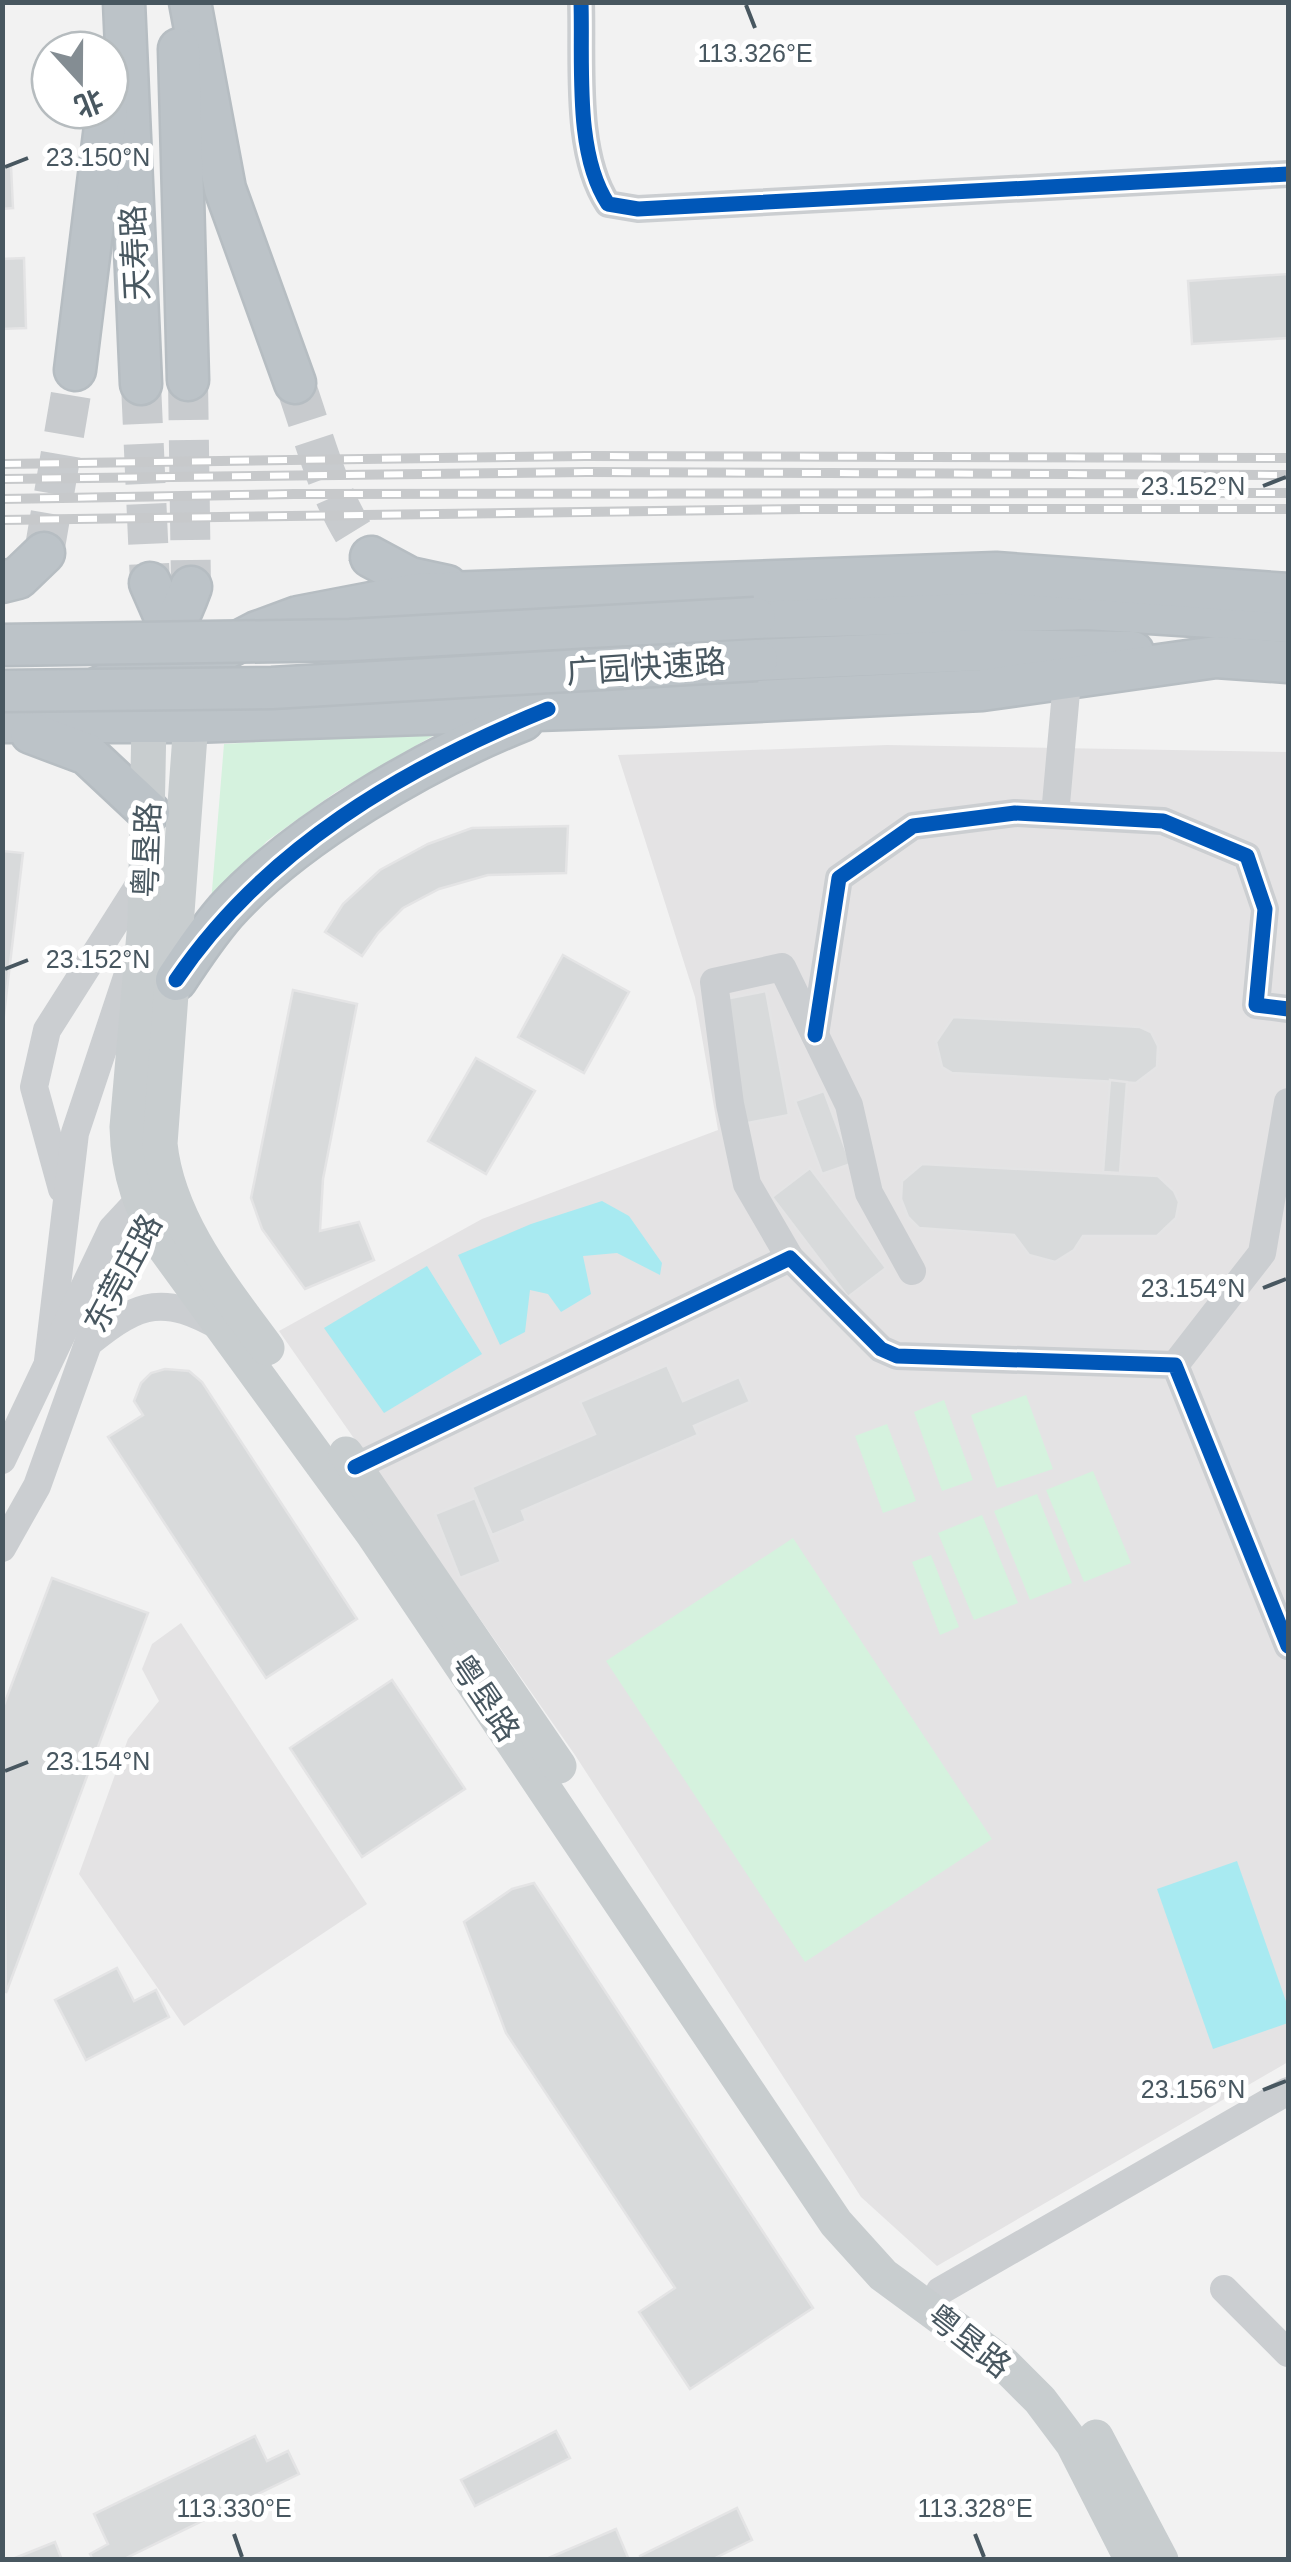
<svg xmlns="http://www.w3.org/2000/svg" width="1291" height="2562" font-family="Helvetica,'Noto Sans SC',sans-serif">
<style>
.education{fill:#e4e3e4}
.green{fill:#d5f2de}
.water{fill:#a8eaf1}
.building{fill:#d8dadb;stroke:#e4e4e5;stroke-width:2.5}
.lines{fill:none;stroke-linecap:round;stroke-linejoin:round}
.highway-tunnel{stroke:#c8cbce;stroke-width:40;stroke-dasharray:40 20;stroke-linecap:butt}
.highway-casing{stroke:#b6bdc2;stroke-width:45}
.minor{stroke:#cbced1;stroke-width:28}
.major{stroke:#c8cdcf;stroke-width:35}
.highway{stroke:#bcc3c8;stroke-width:40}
.rail-casing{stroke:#c7c9cb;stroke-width:10}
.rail{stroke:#fff;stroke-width:6;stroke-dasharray:19;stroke-linecap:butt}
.highway-bridge-casing{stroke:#b6bdc2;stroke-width:45;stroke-linecap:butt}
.highway-bridge{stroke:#bcc3c8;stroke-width:40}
.cycleway-casing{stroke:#fff;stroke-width:21}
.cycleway{stroke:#0057b8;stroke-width:15}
.ticks{fill:none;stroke:#485760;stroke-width:4}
.labels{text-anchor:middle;stroke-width:10;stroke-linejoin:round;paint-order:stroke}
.street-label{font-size:32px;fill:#485760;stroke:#fff}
.ticks-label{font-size:25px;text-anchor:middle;fill:#485760;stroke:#fff;stroke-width:10;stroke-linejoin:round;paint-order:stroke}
</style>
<rect width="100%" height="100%" fill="#f2f2f2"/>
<g class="education">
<polygon points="887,745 1288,752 1288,2062 937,2266 861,2197 575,1755 279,1331 482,1219 718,1130 695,997 618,755"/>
<polygon points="181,1623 367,1904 184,2026 79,1874 128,1739 159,1701 142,1669 152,1644"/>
</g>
<g class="green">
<polygon points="441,731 336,792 267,841 211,903 224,744"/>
<polygon points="1026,1395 1053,1469 997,1488 971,1415"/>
<polygon points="944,1400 973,1480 942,1491 914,1412"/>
<polygon points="887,1424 916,1501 883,1513 855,1436"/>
<polygon points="1093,1471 1131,1563 1084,1582 1046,1490"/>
<polygon points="1037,1494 1072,1583 1030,1600 994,1511"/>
<polygon points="982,1515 1018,1603 974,1620 938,1533"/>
<polygon points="793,1538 992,1839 805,1962 606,1661"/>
<polygon points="931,1555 959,1627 940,1635 912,1562"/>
</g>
<g class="water">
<polygon points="602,1201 629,1216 662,1263 660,1275 617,1253 583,1256 591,1294 561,1312 548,1294 530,1290 525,1332 500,1345 458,1255 531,1224"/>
<polygon points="427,1266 482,1354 384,1413 324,1328"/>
<polygon points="1237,1861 1288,2007 1288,2023 1213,2049 1157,1889"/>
</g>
<g class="building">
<polygon points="2,166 11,166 13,208 2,209"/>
<polygon points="24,258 26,328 2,329 2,259"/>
<polygon points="1288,274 1288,338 1192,344 1188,281"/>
<polygon points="568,826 566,873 488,875 439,889 403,908 378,933 362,956 325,932 343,904 380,870 428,844 472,828"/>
<polygon points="2,851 23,853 2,1032"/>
<polygon points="563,955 629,992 584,1073 518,1037"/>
<polygon points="293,990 357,1004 323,1179 320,1231 359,1222 374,1260 305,1289 262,1229 251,1198"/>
<polygon points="766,991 789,1115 743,1124 720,1000"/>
<polygon points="953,1017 1140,1027 1151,1032 1158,1046 1157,1067 1136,1083 952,1073 942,1067 936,1042"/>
<polygon points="476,1058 535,1091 486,1174 428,1141"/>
<polygon points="1110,1080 1127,1082 1120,1173 1103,1172"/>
<polygon points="824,1091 851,1164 822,1174 795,1101"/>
<polygon points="922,1164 1158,1176 1174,1191 1179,1202 1176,1218 1157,1236 1083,1236 1074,1250 1055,1262 1029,1255 1014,1235 919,1228 908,1217 901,1199 902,1181"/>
<polygon points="810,1168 886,1268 848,1297 772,1197"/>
<polygon points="667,1365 683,1401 739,1377 750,1402 694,1426 698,1435 522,1511 526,1521 492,1535 472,1487 595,1434 580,1402"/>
<polygon points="165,1369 189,1371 202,1382 357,1619 266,1678 108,1437 143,1415 134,1401 141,1383 151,1373"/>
<polygon points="475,1498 501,1562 460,1578 435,1514"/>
<polygon points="52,1578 148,1613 6,1993 2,1710"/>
<polygon points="392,1680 465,1789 362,1857 290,1748"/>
<polygon points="534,1883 813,2308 690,2389 639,2312 675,2288 506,2033 464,1922 512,1889"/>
<polygon points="117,1968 134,2001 156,1990 169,2017 86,2060 55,2000"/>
<polygon points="556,2431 570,2458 475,2506 461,2480"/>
<polygon points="255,2436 267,2461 288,2451 299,2474 122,2560 93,2560 90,2554 108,2544 94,2514"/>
<polygon points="737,2508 752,2540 711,2560 641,2560 640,2556"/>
<polygon points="616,2529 629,2560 544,2560"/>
<polygon points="55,2542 62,2560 10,2560"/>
</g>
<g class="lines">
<g class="highway-tunnel">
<polyline points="188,380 191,587"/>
<path d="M295 383C316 442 331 509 371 557"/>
<polyline points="141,384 150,583"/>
<polyline points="44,553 75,370"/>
</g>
<g class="highway-casing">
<g id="highway">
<polyline points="124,2 141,384"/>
<polyline points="190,2 225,189 295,383"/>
<polyline points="179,49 188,380"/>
<polyline points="75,370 107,110"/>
<polyline points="371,557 410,578 447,586"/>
<polyline points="2,582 18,578 44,553"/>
<polyline points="150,583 178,647"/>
<polyline points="755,618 1087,609 1288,622"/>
<polyline points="757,660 982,650 1133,652"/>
<path d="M87 693C148 667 168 650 191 587"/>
<polyline points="155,713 192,666 257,632 298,617 418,594 996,573 1288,594"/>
<polyline points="2,722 191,722 655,706 982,690 1216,657 1288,662"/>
<polyline points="31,733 87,754 149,812"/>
<path d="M176 980C191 957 207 933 226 911 296 834 426 759 523 720"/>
</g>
</g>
<g class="minor">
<path d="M581 2C583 63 574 153 608 204L638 209 1288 174"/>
<polyline points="1055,815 1067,681"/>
<polyline points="815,1035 839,878 913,826 1015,813 1163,821 1247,856 1265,909 1256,1005 1288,1009"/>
<polyline points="62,1189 34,1087 47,1030 146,874"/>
<polyline points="790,1258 747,1184 730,1104 714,982 782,967 849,1105 869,1193 912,1271"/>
<path d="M91 1341C140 1301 165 1295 222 1328"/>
<polyline points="48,1361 75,1133 134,956"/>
<polyline points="1175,1365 1262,1253 1288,1102"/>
<polyline points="2,1460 112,1229 138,1201 157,1193"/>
<polyline points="355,1467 790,1258 881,1349 897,1356 1175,1365 1288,1646"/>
<polyline points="2,1548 37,1486 94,1327 156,1209"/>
<polyline points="1224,2289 1288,2353"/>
<polyline points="940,2291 1288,2091"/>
</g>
<g class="major">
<path d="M149 722 145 922 127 1127C128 1176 141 1208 166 1250L373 1534 836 2223 883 2275 1004 2364 1040 2400 1073 2444 1132 2560"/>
<path d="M191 722 160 1144C168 1221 223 1288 267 1348"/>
<polyline points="346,1454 559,1766"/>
<polyline points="1096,2437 1161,2560"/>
</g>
<use href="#highway" class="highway"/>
<g class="rail-casing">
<g id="rail">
<polyline points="2,464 585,456 1288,458"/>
<polyline points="4,479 586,472 1288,475"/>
<polyline points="2,499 294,494 1288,493"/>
<polyline points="2,520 804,509 1288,509"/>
</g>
</g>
<use href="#rail" class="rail"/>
<g class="highway-bridge-casing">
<g id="highway-bridge">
<polyline points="2,645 350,640 755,618"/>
<polyline points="2,691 272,688 757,660"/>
</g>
</g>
<use href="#highway-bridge" class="highway-bridge"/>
<g class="cycleway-casing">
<g id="cycleway">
<path d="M581 2C583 63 574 153 608 204L638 209 1288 174"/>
<path d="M176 980C265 849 403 768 548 709"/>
<polyline points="815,1035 839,878 913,826 1015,813 1163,821 1247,856 1265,909 1256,1005 1288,1009"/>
<polyline points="355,1467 790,1258 881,1349 897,1356 1175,1365 1288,1646"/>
</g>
</g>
<use href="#cycleway" class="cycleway"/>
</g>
<path class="ticks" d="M746 5 755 28M5 167 28 158M1263 486 1286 477M5 969 28 960M1263 1288 1286 1279M5 1771 28 1762M1263 2090 1286 2081M234 2534 242 2557M975 2534 984 2557"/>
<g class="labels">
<g class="street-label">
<text transform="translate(135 253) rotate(-93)" y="11">天寿路</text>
<text transform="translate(646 667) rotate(-4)" y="11">广园快速路</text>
<text transform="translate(147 850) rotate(-88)" y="11">粤垦路</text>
<text transform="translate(123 1273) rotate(-62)" y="11">东莞庄路</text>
<text transform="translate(485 1698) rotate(56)" y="11">粤垦路</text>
<text transform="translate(969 2341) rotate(38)" y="11">粤垦路</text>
</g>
</g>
<g class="ticks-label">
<text x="755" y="62">113.326°E</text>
<text x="98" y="166">23.150°N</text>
<text x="1193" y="495">23.152°N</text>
<text x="98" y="968">23.152°N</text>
<text x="1193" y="1297">23.154°N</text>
<text x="98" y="1770">23.154°N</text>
<text x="1193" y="2098">23.156°N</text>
<text x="234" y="2517">113.330°E</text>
<text x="975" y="2517">113.328°E</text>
</g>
<rect width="1291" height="2562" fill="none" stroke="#485760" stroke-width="10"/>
<g transform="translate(80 80) rotate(159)"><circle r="48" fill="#ffffff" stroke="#b6bcbf" stroke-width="2.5"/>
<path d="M0-8L18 38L0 25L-18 38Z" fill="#848d93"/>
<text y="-15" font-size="28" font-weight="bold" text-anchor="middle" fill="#485760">北</text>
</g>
</svg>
